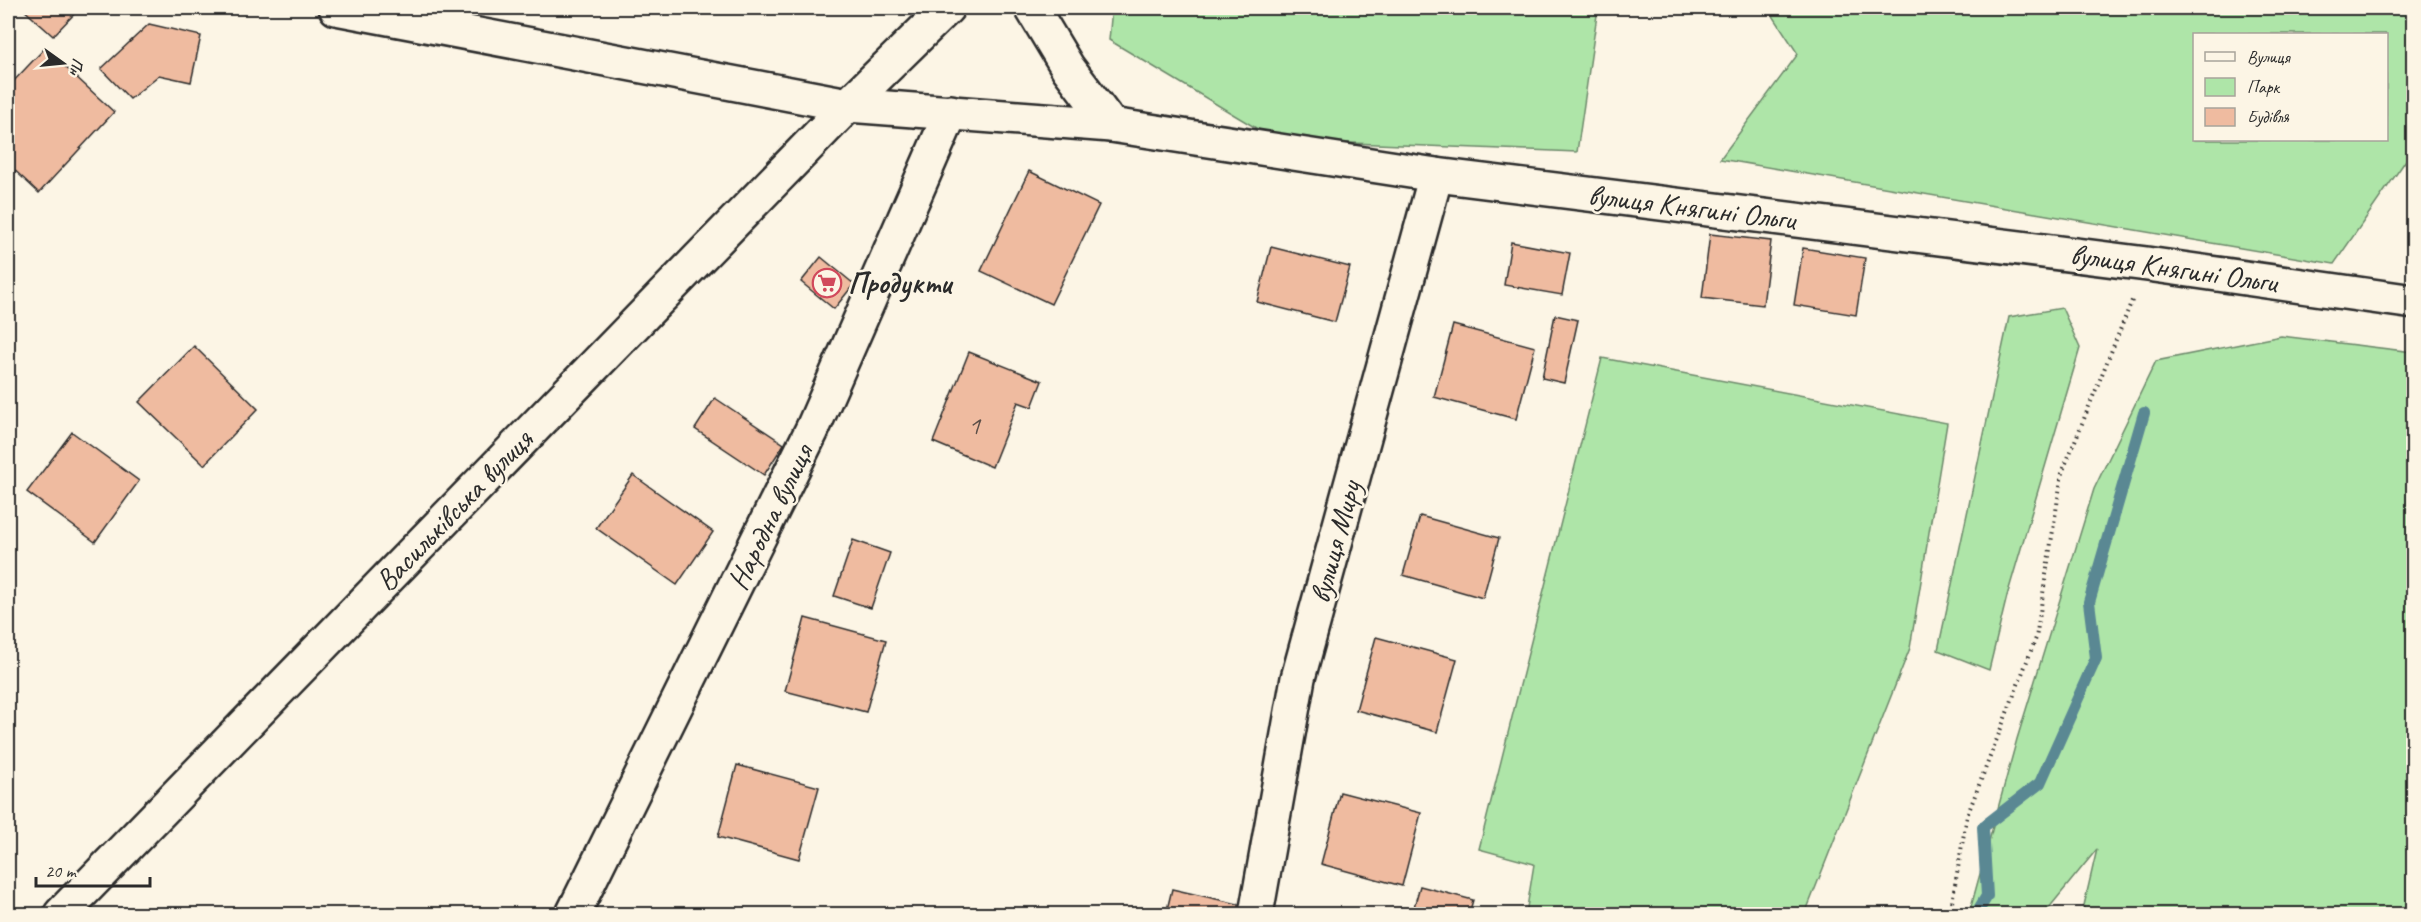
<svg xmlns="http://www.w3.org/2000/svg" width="2421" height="922" font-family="Caveat,sans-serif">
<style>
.green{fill:#aee5a8;stroke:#6c886a;stroke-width:1.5;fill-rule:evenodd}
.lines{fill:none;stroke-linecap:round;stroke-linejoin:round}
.stream{stroke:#5a8893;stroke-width:12}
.building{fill:#efbba0;stroke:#2b2b2b;stroke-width:1.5}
.minor-casing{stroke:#2b2b2b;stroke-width:38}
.tertiary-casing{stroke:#2b2b2b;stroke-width:38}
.path{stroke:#2b2b2b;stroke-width:4;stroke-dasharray:1.5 4.5;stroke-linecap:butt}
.minor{stroke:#fcf5e5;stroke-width:33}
.tertiary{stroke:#fcf5e5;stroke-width:33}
.labels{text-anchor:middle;stroke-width:5;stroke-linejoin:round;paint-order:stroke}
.number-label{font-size:27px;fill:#5c4f48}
.street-label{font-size:30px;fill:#2b2b2b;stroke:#fcf5e5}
.poi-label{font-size:30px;font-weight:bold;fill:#2b2b2b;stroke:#fcf5e5;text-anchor:start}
</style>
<rect width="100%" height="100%" fill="#fcf5e5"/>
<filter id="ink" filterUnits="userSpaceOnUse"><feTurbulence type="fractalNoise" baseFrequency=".0167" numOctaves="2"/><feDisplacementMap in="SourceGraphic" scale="12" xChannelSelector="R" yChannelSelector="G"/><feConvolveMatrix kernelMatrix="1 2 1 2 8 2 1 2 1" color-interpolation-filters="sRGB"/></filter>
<g filter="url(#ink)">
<g class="green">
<polygon points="1112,8 1598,8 1577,152 1276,140 1109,40"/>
<path d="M1768 8H2413V150L2334 264 1720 159 1798 54ZM2386 34V140H2194V34Z"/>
<polygon points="2062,308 2080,348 2007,596 1989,670 1938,650 2009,317"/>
<polygon points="2281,336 2413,352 2413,914 2082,914 2097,849 2044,914 1969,914 2017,739 2094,489 2156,361"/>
<polygon points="1602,358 1947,423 1910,648 1805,914 1526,914 1534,864 1479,849"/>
</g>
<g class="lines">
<polyline class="stream" points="1976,914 1987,896 1983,827 2040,783 2096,658 2089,602 2144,413"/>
</g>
<g class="building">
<polygon points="22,8 80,8 53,36"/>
<polygon points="149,24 201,36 191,82 159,75 130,99 101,69"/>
<polygon points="45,48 114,112 39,193 8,164 8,87"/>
<polygon points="1029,171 1099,205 1051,304 981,271"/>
<polygon points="1710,234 1771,241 1763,305 1702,298"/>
<polygon points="1511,242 1570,253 1562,295 1504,285"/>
<polygon points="1271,247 1350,267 1335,322 1257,302"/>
<polygon points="1803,248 1865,258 1856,315 1794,305"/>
<polygon points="821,257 854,284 834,309 801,282"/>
<polygon points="1555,315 1578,320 1564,383 1542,378"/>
<polygon points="1453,325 1535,347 1516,419 1434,397"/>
<polygon points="194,346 258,409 204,465 139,402"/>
<polygon points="969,352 1042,381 1032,407 1018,402 992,467 933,442"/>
<polygon points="715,398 784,444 764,475 695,429"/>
<polygon points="72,432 139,481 95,542 27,492"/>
<polygon points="633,475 713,532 677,585 596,528"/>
<polygon points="1420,516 1499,538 1483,598 1403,575"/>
<polygon points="853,540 890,553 871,608 834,596"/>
<polygon points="805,618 886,640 866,712 785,691"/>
<polygon points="1376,637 1457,659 1437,732 1356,710"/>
<polygon points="737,765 819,787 799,859 718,837"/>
<polygon points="1340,792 1421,813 1402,886 1321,864"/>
<polygon points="1420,886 1473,900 1469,914 1412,914"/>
<polygon points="1172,889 1247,906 1245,914 1166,914"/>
</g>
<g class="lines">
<g class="minor-casing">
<g id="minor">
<polyline points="848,105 1111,125"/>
<polyline points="573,914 812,430 951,112"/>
<polyline points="1256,914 1298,678 1436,175"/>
</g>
</g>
<g class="tertiary-casing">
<g id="tertiary">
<polyline points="336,8 848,105"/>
<polyline points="1032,8 1068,68 1111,125 1436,175 2147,264 2414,302"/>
<polyline points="61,914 848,105 947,8"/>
</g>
</g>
<polyline class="path" points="1950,914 1967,816 2036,638 2062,473 2133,298"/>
<use href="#minor" class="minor"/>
<use href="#tertiary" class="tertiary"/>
</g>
</g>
<defs>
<g id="supermarket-ring" transform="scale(1.5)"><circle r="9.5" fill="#fcf5e5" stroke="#d1495b" stroke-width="1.5"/><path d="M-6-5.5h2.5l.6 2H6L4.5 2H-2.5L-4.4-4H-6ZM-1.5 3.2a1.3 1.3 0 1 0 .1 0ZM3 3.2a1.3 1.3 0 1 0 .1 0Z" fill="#d1495b"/></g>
</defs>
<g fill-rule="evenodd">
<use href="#supermarket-ring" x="827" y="283"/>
</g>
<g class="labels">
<g class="number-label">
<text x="974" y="434">1</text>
</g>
<g class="street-label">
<text transform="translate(1692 207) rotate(7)" y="10">вулиця Княгині Ольги</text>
<text transform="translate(2174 268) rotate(8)" y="10">вулиця Княгині Ольги</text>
<text transform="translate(454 510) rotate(-46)" y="10">Васильківська вулиця</text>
<text transform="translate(770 517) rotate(-64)" y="10">Народна вулиця</text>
<text transform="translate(1335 542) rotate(-75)" y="10">вулиця Миру</text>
</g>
<g class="poi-label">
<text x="848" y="293">Продукти</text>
</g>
</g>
<rect width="2421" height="922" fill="none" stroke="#fcf5e5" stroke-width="30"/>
<rect x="15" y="15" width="2391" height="892" fill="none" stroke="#2b2b2b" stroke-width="2" filter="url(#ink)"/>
<rect x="2193" y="33" width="195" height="108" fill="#fcf5e5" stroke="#a8a49b" stroke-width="1.5"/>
<rect x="2205" y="52" width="30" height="9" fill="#fcf5e5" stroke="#a8a49b" stroke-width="1.5"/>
<text x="2247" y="63" font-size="18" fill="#2b2b2b">Вулиця</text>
<rect x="2205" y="78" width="30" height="18" fill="#aee5a8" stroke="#a8a49b" stroke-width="1.5"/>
<text x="2247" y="93" font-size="18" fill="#2b2b2b">Парк</text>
<rect x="2205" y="108" width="30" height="18" fill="#efbba0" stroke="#a8a49b" stroke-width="1.5"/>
<text x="2247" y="123" font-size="18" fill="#2b2b2b">Будівля</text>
<g transform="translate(63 63) rotate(105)" stroke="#fcf5e5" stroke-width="4.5" paint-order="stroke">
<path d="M0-4.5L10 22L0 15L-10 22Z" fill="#2b2b2b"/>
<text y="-9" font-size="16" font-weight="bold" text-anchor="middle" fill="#2b2b2b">Пн</text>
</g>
<path d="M36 877v9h114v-9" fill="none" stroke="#2b2b2b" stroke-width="3"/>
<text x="45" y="877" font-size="18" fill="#2b2b2b" stroke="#fcf5e5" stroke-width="4.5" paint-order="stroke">20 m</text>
</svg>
